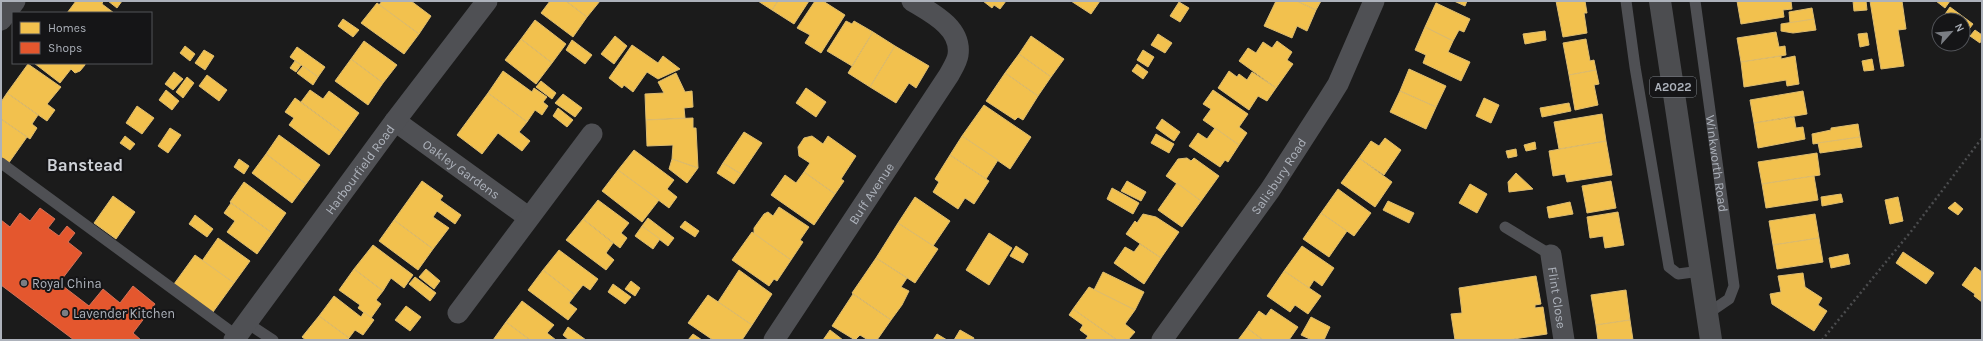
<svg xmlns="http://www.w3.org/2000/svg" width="1983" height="341" font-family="Karla,sans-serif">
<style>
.homes{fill:#f2c14e;stroke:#ddbc6f}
.shops{fill:#e4572e;stroke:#d47258}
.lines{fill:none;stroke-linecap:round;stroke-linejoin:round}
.path{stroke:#4b4c4e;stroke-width:2.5;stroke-dasharray:2 3;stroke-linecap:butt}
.lane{stroke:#4f5054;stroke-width:11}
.street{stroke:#4f5054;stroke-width:21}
.primary{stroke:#4c4d50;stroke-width:22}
.poi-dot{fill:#7a7d83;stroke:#151517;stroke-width:1.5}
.labels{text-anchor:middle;stroke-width:4;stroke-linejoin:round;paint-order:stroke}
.shield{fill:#151517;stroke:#7f838a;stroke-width:1}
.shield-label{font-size:12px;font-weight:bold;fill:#adb2bb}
.street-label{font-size:13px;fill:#adb2bb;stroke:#151517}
.poi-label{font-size:13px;fill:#adb2bb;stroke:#151517;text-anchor:start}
.district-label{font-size:17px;font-weight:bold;fill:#ced1d7;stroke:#151517}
</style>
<rect width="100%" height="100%" fill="#1b1b1b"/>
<g class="homes">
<polygon points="76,1 103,1 102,4 114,13 67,13"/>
<polygon points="108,1 122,1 117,8"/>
<polygon points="382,1 411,1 431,16 419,34 379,5"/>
<polygon points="550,1 566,1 587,17 573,37 541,13"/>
<polygon points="566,1 600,1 587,17"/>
<polygon points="758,1 778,1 772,10"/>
<polygon points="778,1 809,1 794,24 772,10"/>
<polygon points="815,1 823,1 845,15 821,53 805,43 810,35 797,28"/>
<polygon points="983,1 1006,1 1000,9 994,5 992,8"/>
<polygon points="1071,1 1100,1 1091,14"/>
<polygon points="1276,1 1297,1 1316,10 1307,31 1297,26 1292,38 1264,26"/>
<polygon points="1297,1 1321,1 1316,10"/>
<polygon points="1454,1 1467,1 1465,6"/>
<polygon points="1556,1 1585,1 1587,13 1584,13 1587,33 1563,37"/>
<polygon points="1737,1 1791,1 1792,9 1783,10 1784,17 1741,24"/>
<polygon points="1853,1 1866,1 1867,10 1854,11"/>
<polygon points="1870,1 1902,1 1906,29 1898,30 1904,66 1881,69"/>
<polygon points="1936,1 1950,1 1945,8"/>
<polygon points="1179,2 1189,8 1180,22 1170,16"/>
<polygon points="377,3 419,34 404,54 361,23"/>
<polygon points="1436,3 1470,19 1464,32 1459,30 1453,41 1425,27"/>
<polygon points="1950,7 1973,24 1963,37 1963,20 1941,20"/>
<polygon points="1812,8 1814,19 1790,23 1789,12"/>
<polygon points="343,19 359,30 353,37 338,26"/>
<polygon points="1814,19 1816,30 1793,33 1781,31 1781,24"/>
<polygon points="535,20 566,44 552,63 521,39"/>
<polygon points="846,21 852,24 854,21 873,32 852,66 827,51"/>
<polygon points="1425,27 1453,41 1448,52 1470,62 1461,81 1423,63 1426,55 1415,50"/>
<polygon points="1975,30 1982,35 1980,43 1970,36"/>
<polygon points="1545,31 1546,40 1525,44 1523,34"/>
<polygon points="873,32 895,46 870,87 848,73"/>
<polygon points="1776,32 1779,47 1785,46 1786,55 1741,62 1737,38"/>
<polygon points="1867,33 1869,45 1860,47 1858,34"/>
<polygon points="1158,34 1172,43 1165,53 1151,45"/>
<polygon points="615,36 627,46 614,64 601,54"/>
<polygon points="1031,36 1064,59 1051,77 1019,54"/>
<polygon points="521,39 552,63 536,84 505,60"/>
<polygon points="1586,39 1590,61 1594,60 1596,70 1569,75 1563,43"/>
<polygon points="572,40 592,55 585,64 566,50"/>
<polygon points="364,41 397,65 383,83 351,59"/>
<polygon points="1277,41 1292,52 1287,60 1293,64 1276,88 1239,61 1248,48 1256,53 1263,42 1272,48"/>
<polygon points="632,45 658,63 663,56 680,69 658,79 647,72 633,92 624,85 622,88 609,78"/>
<polygon points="185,46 195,54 190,61 180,53"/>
<polygon points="895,46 929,66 916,88 909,83 896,103 870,87"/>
<polygon points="297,47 325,67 318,77 290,57"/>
<polygon points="204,50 214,56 205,70 195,63"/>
<polygon points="1143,50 1154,57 1148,67 1137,60"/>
<polygon points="1019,54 1051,77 1038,96 1005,73"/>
<polygon points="1781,56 1781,59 1795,56 1799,84 1787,86 1786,80 1744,87 1741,62"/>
<polygon points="351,59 383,83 368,105 335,81"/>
<polygon points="1872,59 1874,70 1864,71 1862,61"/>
<polygon points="295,61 301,65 296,72 290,68"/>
<polygon points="34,63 85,63 85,65 80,71 75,73 71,69 60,83"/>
<polygon points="28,64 61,87 47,104 55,110 47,121 7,93"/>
<polygon points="1137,64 1148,72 1143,79 1132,71"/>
<polygon points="303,66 318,77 313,85 297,73"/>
<polygon points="1409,69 1446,86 1436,107 1400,91"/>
<polygon points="1596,70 1599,84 1594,85 1598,105 1575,110 1569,75"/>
<polygon points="503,71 532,92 534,88 547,97 543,102 548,106 542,115 535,110 527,122 488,93"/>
<polygon points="1229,71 1237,77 1239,74 1247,80 1252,72 1276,88 1267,101 1258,96 1249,110 1218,88"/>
<polygon points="174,72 183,79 173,90 165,84"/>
<polygon points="676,73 685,92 692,91 693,107 684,108 685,118 646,120 645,94 664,93 658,82"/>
<polygon points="1005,73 1038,96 1023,120 1018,117 1015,120 986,101"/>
<polygon points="207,75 227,90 219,101 199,86"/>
<polygon points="187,77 194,83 183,98 176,92"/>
<polygon points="541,81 556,93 552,99 536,87"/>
<polygon points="806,88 826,102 816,117 796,103"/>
<polygon points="166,90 179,101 172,110 159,100"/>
<polygon points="310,90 323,99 329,91 359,113 344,134 301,102"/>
<polygon points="1213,90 1248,114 1239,127 1247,133 1239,145 1203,120 1211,109 1203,104"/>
<polygon points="1400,91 1436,107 1426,129 1390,112"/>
<polygon points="1803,91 1807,114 1754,123 1750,100"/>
<polygon points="7,93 38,115 32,124 37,128 30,139 1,119 1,102"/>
<polygon points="488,93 527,122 519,132 530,141 522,151 498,133 482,154 457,135"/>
<polygon points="563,94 582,108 575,117 555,103"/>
<polygon points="295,98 344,134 329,155 289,125 294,118 285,112"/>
<polygon points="1484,98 1499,105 1491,123 1476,116"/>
<polygon points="1569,103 1571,111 1542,117 1540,108"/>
<polygon points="984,105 1031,137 1010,169 962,136"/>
<polygon points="137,106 154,118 142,134 126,123"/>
<polygon points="558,108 573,120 567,127 553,116"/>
<polygon points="1602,114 1606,141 1559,149 1554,122"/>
<polygon points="1794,117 1796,128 1803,127 1805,139 1758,148 1754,123"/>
<polygon points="693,118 693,128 696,128 698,168 672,159 673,145 647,146 646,120"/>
<polygon points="1,119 27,137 8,164 1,159"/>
<polygon points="1162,119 1180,132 1174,141 1156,128"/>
<polygon points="1858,124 1860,137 1813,144 1812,134 1831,130 1831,128"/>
<polygon points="170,128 181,135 168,153 158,146"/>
<polygon points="1215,128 1239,145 1228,162 1225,160 1220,167 1189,146 1198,133 1207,139"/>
<polygon points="744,132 762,143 741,174 723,163"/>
<polygon points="1156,134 1174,144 1169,153 1151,143"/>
<polygon points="279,135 320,165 306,184 266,154"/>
<polygon points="125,136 135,144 130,150 120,143"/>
<polygon points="812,136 823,144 828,136 856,156 841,179 844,181 835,194 804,172 810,163 799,156 798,147 804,138"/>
<polygon points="962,136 998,160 986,179 950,155"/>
<polygon points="1860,137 1862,147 1820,153 1818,143"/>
<polygon points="1385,138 1401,150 1384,175 1359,158 1371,141 1379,146"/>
<polygon points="1606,141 1612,175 1567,182 1565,174 1553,176 1549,151"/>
<polygon points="1535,142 1536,149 1526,151 1524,145"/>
<polygon points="1516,149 1517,156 1508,158 1506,151"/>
<polygon points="634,150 674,180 667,189 677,197 669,208 618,170"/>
<polygon points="1817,153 1820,175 1762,184 1758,162"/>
<polygon points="266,154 306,184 292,203 252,173"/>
<polygon points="950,155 989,181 974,204 965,198 958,209 933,192 939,182 935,179"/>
<polygon points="1187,158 1191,161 1194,158 1219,176 1201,201 1166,176 1178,159"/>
<polygon points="1359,158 1392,182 1375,207 1341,183"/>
<polygon points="239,159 249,166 244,174 234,167"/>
<polygon points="672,159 698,168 687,183 669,169"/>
<polygon points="723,163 741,174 734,184 717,173"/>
<polygon points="618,170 659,200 642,222 602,191"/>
<polygon points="804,172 835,194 814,225 771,195 785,175 796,183"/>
<polygon points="1516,173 1533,189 1509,192 1508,182"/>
<polygon points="1814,176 1818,200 1766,208 1762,184"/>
<polygon points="422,181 443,196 440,200 461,215 455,224 437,211 433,217 449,228 433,249 394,220"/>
<polygon points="1127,181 1146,192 1141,201 1121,191"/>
<polygon points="1611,181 1616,208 1587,213 1582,186"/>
<polygon points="244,182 286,213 272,233 230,202"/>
<polygon points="1177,183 1201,201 1182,227 1158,210"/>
<polygon points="1470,184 1487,194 1477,213 1459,203"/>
<polygon points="1112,188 1139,203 1133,214 1107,199"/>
<polygon points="1338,189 1371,213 1354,236 1321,213"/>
<polygon points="1841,194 1843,202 1822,206 1821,197"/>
<polygon points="113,196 135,212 116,239 94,223"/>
<polygon points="915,197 950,221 933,246 898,223"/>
<polygon points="1898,197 1903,221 1890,224 1885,200"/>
<polygon points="598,200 629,223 621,233 627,238 620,248 583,219"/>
<polygon points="1388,201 1414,213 1409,223 1383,210"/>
<polygon points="1570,202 1573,214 1549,218 1547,207"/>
<polygon points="1955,202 1963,209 1958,215 1948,208"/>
<polygon points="231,203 272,233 257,254 227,232 235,221 224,213"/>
<polygon points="779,207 809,227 800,240 803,242 791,260 754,234 754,228 764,214 768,212 773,216"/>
<polygon points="1618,212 1624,245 1605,248 1603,236 1590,238 1587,217"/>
<polygon points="1321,213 1347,231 1329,257 1303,239"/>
<polygon points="1143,214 1156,217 1179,232 1161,258 1126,234 1135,221 1137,223"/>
<polygon points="1815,214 1819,238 1773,245 1769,221"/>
<polygon points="195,215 213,229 207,237 189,224"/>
<polygon points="648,218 674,238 668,246 642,226"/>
<polygon points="583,219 613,243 606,253 614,260 606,270 566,240"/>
<polygon points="394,220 433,249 418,270 379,241"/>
<polygon points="685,221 699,231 695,237 680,227"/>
<polygon points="898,223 938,249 915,283 876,258"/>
<polygon points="642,226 660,239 653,249 635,236"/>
<polygon points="752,232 791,260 777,281 774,279 769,286 732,260"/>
<polygon points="989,233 1012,248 989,285 966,270"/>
<polygon points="218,238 250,261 234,283 202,261"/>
<polygon points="1819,238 1823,262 1777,269 1773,245"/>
<polygon points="1140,244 1161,258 1144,284 1114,263 1125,247 1134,252"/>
<polygon points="373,245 413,275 404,288 391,278 383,291 354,269"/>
<polygon points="1016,246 1028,254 1023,263 1010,256"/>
<polygon points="1302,246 1334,268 1322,286 1314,280 1309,288 1284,271"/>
<polygon points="559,250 598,279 590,290 583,285 575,295 543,270"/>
<polygon points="1903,252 1934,273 1926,284 1896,263"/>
<polygon points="1848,254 1850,264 1831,268 1829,258"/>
<polygon points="195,255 234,283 213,312 174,284"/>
<polygon points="876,258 907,278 901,287 909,291 902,305 891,320 852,293"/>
<polygon points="1975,267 1982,272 1982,302 1974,296 1975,294 1962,285"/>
<polygon points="354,269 383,291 376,300 381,304 371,318 358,308 360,305 339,290"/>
<polygon points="426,269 440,281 434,289 419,277"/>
<polygon points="543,270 575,295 569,303 577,309 568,320 528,290"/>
<polygon points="739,270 772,294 752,325 718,302"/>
<polygon points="1284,271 1321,296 1308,314 1295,305 1290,312 1267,296"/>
<polygon points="1103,272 1144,292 1135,310 1094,290"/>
<polygon points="1803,273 1805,287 1822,298 1818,305 1827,311 1814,331 1772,304 1770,294 1781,292 1778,276"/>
<polygon points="1536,276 1541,304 1535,305 1535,308 1543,307 1547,334 1507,340 1455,340 1451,314 1462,313 1459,288"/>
<polygon points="415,277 436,293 430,301 409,284"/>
<polygon points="631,281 640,288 635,296 625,289"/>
<polygon points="613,284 631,297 625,304 608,292"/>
<polygon points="1089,287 1135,310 1125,324 1135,332 1128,340 1117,340 1073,309"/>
<polygon points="1626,290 1630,320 1596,325 1591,295"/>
<polygon points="853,294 891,320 877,340 868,340 860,335 855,340 832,326"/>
<polygon points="708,295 752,325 742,340 713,340 688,323"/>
<polygon points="334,296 361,317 364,312 374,320 363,335 355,330 349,338 319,316"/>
<polygon points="522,301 554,325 547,333 556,340 530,340 506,322"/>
<polygon points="406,306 421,317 410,331 395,320"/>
<polygon points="1073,309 1117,340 1085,340 1088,336 1080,330 1083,325 1069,315"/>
<polygon points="1271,309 1298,327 1289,340 1263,340 1247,328 1259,311 1266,316"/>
<polygon points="319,316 349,338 347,340 306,340 302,337"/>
<polygon points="1311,317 1330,327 1324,340 1312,340 1301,335"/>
<polygon points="1630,320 1633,340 1598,340 1596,325"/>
<polygon points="506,322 530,340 493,340"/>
<polygon points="568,327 586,340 569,340 563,335"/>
<polygon points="1247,328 1263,340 1238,340"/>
<polygon points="830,330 843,340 823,340"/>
<polygon points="960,330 974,338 973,340 954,340"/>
<polygon points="693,334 702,340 688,340"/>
<polygon points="937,334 947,340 933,340"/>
</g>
<polygon class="shops" points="40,208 55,219 48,228 59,236 67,226 75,233 68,242 82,253 59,283 89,306 103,289 120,303 133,286 155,304 133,333 141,340 74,340 1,285 1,220 10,227 20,213 30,221"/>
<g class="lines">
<polyline class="path" points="1822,340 1913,229 1982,138"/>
<g class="lane">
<polyline points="1626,1 1635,67 1669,267 1678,274 1701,271"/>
<path id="s1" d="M1695 1 1734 286 1729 299 1707 314"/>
<polyline points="1,163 237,336"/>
<polyline points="1505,227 1551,255"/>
<polyline points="247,323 273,340"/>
</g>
<g class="street">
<polyline points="1,20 15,1"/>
<path id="s2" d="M395 121 528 217"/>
<path id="s3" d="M1551 255 1564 340"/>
<polyline points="458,313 592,134"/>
<path id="s4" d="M234 340 395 121 487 1"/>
<path id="s5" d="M774 340 949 75C952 69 957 62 958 55 962 28 932 13 912 1"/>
<path id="s6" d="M1162 340 1270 190 1328 100 1338 84 1374 1"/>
</g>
<polyline class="primary" points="1660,1 1711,340"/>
</g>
<g class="poi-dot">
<circle cx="24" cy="283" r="4"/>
<circle cx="65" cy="313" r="4"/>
</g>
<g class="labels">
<rect class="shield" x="1650" y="77" width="46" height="20" rx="3"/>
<g class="shield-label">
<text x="1673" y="91">A2022</text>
</g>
<g class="street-label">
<text dy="5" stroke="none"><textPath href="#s1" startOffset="164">Winkworth Road</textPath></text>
<text dy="5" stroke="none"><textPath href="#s2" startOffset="82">Oakley Gardens</textPath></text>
<text dy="5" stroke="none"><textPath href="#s4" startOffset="212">Harbourfield Road</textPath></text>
<text dy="5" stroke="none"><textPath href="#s6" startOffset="201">Salisbury Road</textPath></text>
<text dy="5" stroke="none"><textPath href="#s5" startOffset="176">Buff Avenue</textPath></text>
<text dy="5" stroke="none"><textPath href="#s3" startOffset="43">Flint Close</textPath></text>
</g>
<g class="poi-label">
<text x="32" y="288">Royal China</text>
<text x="73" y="318">Lavender Kitchen</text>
</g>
<g class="district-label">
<text x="85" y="171">Banstead</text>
</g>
</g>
<rect width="1983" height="341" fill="none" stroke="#adb2bb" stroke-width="4"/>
<rect x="12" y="12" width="140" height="52" fill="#151517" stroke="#525459"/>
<rect x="20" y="22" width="20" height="12" fill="#f2c14e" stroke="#525459"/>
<text x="48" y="32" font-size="12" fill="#adb2bb">Homes</text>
<rect x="20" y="42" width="20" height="12" fill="#e4572e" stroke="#525459"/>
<text x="48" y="52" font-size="12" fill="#adb2bb">Shops</text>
<g transform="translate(1951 32) rotate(63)"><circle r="19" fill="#151517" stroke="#525459"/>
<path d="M0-3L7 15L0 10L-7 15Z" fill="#7a7d83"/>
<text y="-6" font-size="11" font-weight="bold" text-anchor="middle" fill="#adb2bb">N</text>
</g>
</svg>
